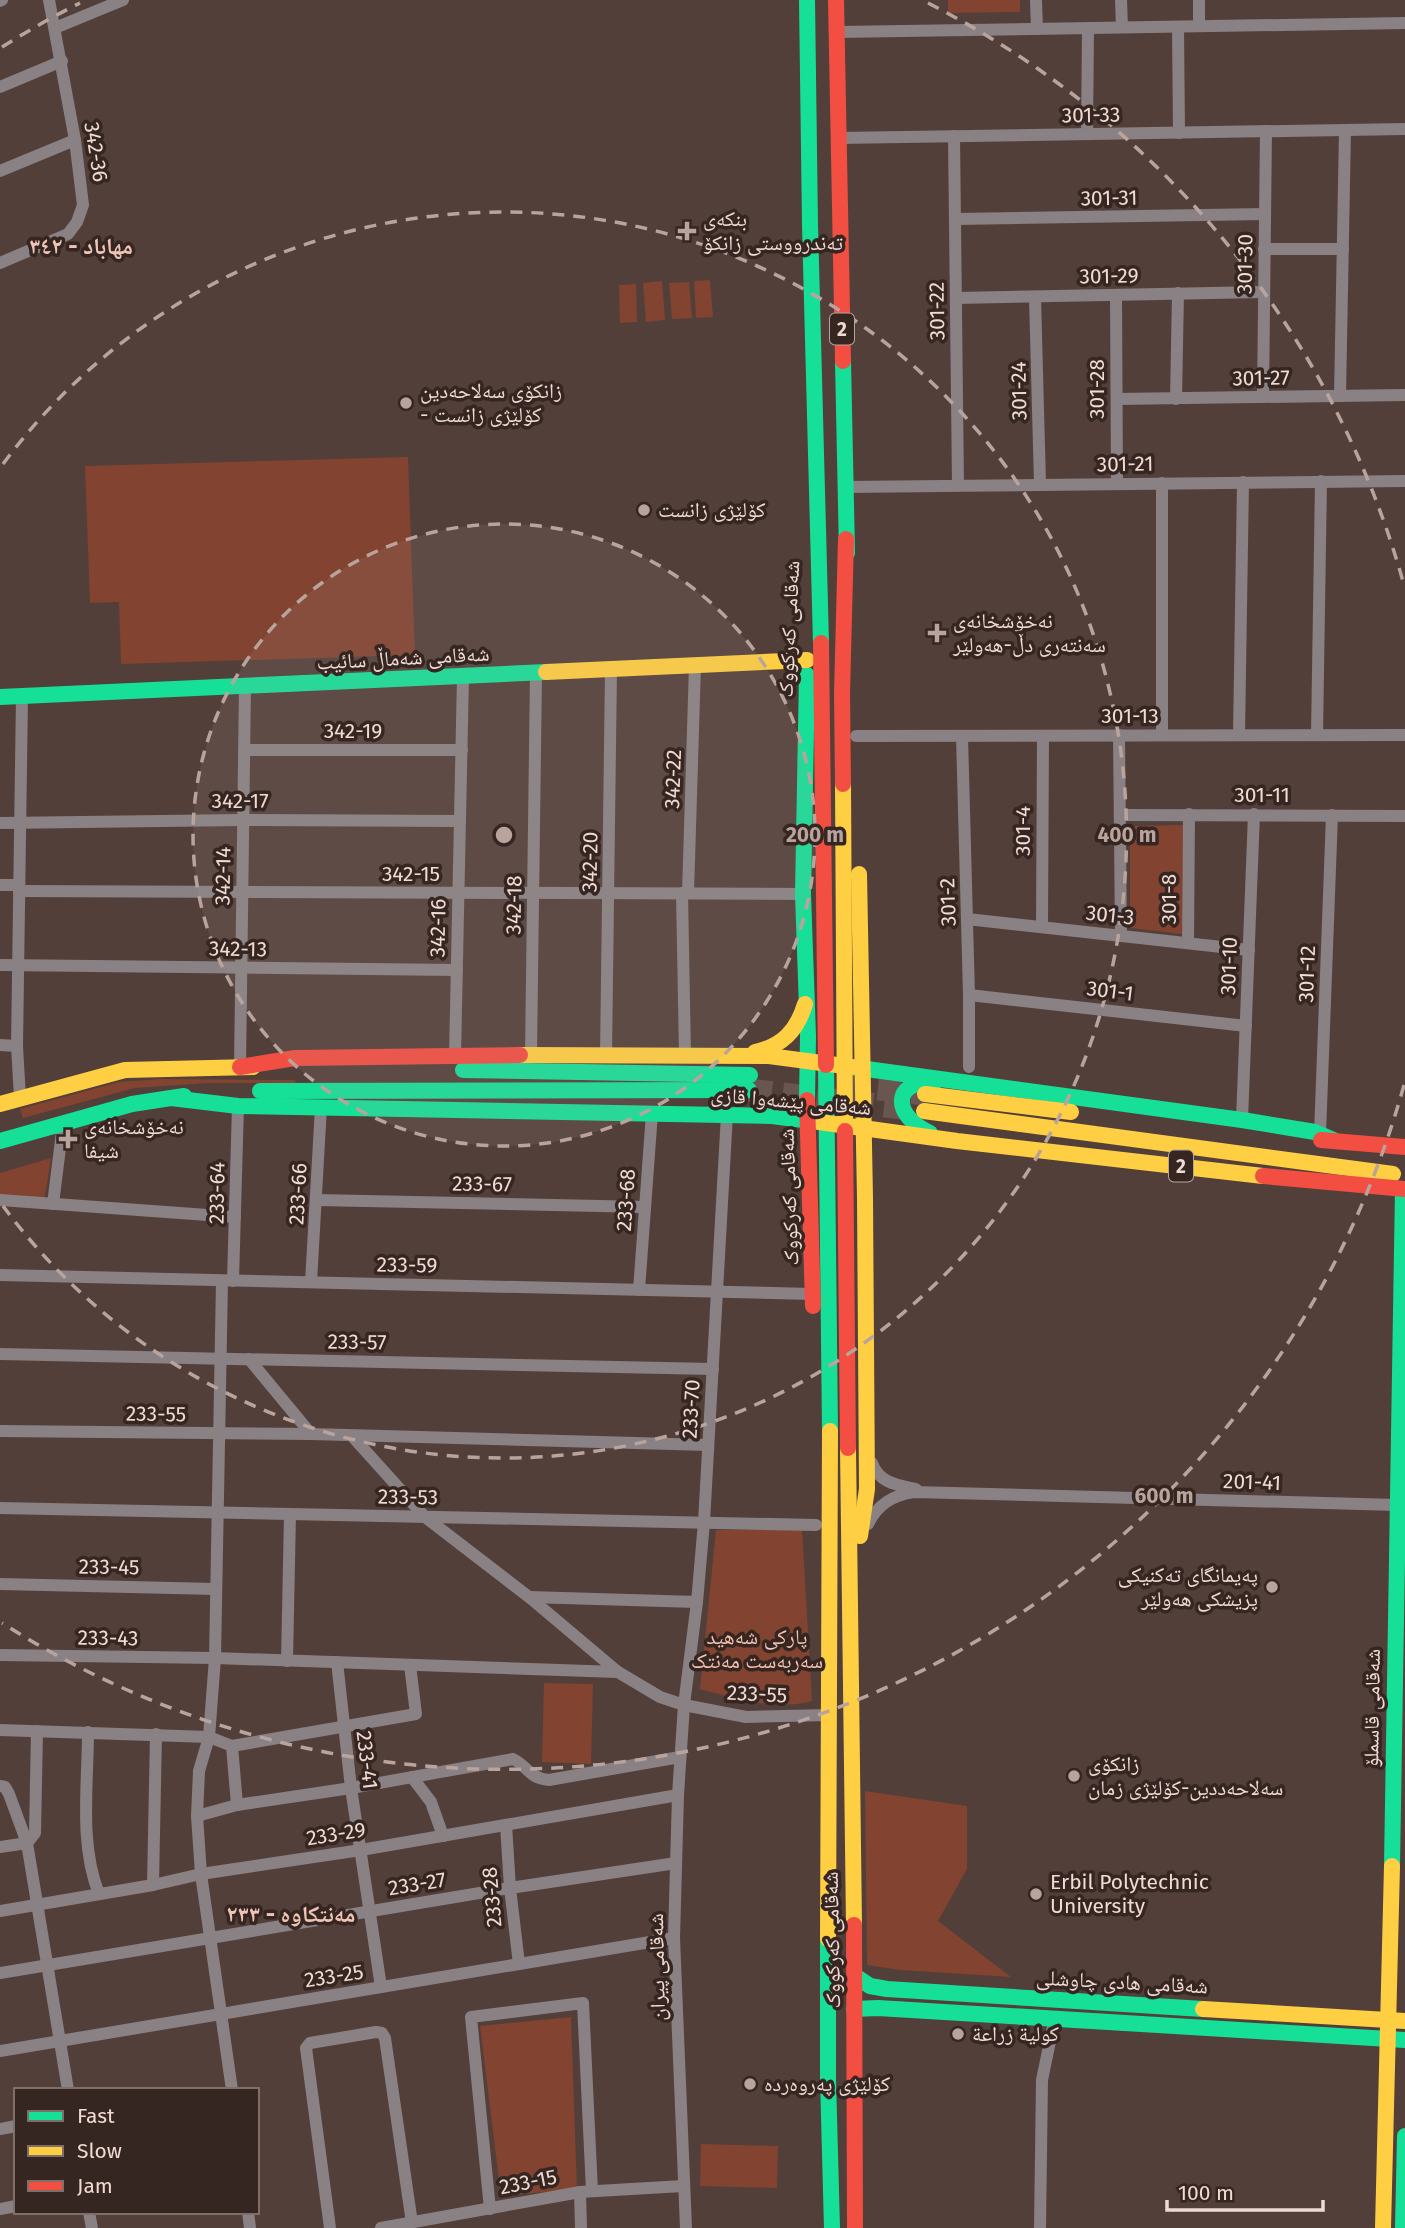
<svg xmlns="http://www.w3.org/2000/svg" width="1405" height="2228" font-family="'Fira Sans','Noto Naskh Arabic',sans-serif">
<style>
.green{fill:#824330}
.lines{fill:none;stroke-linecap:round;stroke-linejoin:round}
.highway-tunnel{stroke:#6a5651;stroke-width:23;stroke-dasharray:23 11;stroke-linecap:butt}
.street{stroke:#898184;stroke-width:12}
.fast{stroke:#16e098;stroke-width:16}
.slow{stroke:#ffcf43;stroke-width:16}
.jam{stroke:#f24e42;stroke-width:16}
.ring{fill:none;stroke:#b9a49d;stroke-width:3.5;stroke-dasharray:12 9}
.poi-dot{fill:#b9a49d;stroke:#362621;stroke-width:2.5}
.labels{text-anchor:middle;stroke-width:7;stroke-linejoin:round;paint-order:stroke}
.shield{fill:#362621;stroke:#b8a49e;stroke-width:2}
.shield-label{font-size:19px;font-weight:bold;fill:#f0dad3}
.street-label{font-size:21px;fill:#f0dad3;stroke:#362621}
.poi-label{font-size:21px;fill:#f0dad3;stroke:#362621;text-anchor:start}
.park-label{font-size:21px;fill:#f5c2b1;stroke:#362621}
.neighbourhood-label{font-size:23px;font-weight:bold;fill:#eec4b6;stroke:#362621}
.centre{fill:#b9a49d;stroke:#362621;stroke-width:3.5}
.ring-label{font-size:21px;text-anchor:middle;font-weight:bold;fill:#b9a49d;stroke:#362621;stroke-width:7;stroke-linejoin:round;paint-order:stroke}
</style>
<rect width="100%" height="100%" fill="#523f3a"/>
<g class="green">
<polygon points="948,0 1020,0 1020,12 948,13"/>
<polygon points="710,280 713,317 696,318 694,281"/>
<polygon points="662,281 665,320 646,322 643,283"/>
<polygon points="689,282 692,318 672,319 669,283"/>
<polygon points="636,284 637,322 620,323 619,285"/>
<polygon points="408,457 415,655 121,664 119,602 90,603 85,466"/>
<polygon points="1183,825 1182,934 1130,928 1130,826"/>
<polygon points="161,1079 295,1080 296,1083 208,1083 135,1088 23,1118 20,1109 119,1082"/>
<polygon points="51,1158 44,1202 0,1198 0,1173"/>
<path d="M802 1529 812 1701C774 1711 737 1699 700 1689L716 1530Z"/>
<polygon points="544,1683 593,1684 591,1764 542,1762"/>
<polygon points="865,1791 967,1806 967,1869 938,1921 1011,1977 900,1970 867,1965"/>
<polygon points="571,2017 577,2189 501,2196 480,2026"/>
<polygon points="701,2144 778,2146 777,2188 700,2186"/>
</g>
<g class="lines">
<g class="highway-tunnel">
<polyline points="844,1085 925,1094"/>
<polyline points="749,1090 920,1110"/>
</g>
<g class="street">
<polyline points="1036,0 1037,29"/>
<polyline points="1121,0 1122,27"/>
<polyline points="1199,0 1199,26"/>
<polyline points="0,1 2,0"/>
<polyline points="1178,27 1179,133"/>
<polyline points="55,28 123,0"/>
<polyline points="837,32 1405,23"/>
<polyline points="0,87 62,61"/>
<polyline points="1087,134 1088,28"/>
<polyline points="954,136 958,485"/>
<polyline points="838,138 1405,129"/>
<polyline points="0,171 75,140"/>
<polyline points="955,219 1265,214"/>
<polyline points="1264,249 1343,249"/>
<polyline points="0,263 68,234 77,222 83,205 75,140 49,0"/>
<polyline points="1116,295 1117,484"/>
<polyline points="1035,297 1040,484"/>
<polyline points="956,298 1264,292"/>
<polyline points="1340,396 1345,130"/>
<polyline points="1263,397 1266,131"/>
<polyline points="1117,399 1405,395"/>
<polyline points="1176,399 1178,293"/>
<polyline points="1162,483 1162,735"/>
<polyline points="845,487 1405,481"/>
<polyline points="1119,735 1121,936"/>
<polyline points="1239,735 1243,482"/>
<polyline points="1317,735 1321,481"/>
<polyline points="856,736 1405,735"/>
<polyline points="962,736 969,995 969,1067"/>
<polyline points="244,750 462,750"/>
<polyline points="1120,815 1405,816"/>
<polyline points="0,823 243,820 460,821"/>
<polyline points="0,885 19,885"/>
<polyline points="19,891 803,894"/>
<polyline points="682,893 685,1055"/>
<polyline points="688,893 695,665"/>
<polyline points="967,919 1249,950"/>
<polyline points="1042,927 1043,736"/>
<polyline points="1188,942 1189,814"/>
<polyline points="0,965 457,970"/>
<polyline points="969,995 1246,1026"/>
<polyline points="0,1045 17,1046"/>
<polyline points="531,1055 536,673"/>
<polyline points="455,1056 463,676"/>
<polyline points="606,1056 611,669"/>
<polyline points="240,1067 245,686"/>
<polyline points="20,1098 17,1046 22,696"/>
<polyline points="1242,1120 1254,814"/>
<polyline points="1320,1134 1332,815"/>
<polyline points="0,1200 235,1217"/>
<polyline points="317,1200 645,1207"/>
<polyline points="53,1204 63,1124"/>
<polyline points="0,1275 813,1294"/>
<polyline points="222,1281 215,1658 209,1737 199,1771 197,1816 201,1874 232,2090"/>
<polyline points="233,1281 238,1106"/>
<polyline points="311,1282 321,1107"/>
<polyline points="639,1290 652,1113"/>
<polyline points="0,1354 713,1369"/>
<polyline points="249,1359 311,1434"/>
<polyline points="0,1431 311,1434 708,1445"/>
<polyline points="352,1436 425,1517 529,1597 618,1672 660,1697 684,1705 746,1717 829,1715"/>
<path d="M872 1463C879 1483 897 1485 916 1489"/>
<polyline points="0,1508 816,1525"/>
<path d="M868 1524C878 1504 893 1495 914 1492L1397 1505"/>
<polyline points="0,1584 216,1589"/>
<polyline points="529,1597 697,1602"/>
<polyline points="0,1655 215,1658 618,1672"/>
<polyline points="287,1661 290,1514"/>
<polyline points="337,1662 351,1788 381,1987"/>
<polyline points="0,1730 209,1737 232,1746 416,1714 410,1665"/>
<path d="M88 1732C88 1785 79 1844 99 1894"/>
<polyline points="232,1746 237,1805"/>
<polyline points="412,1777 431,1802 443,1836"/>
<polyline points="0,1786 5,1787 9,1794 27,1843 68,2090"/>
<path d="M197 1816 237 1805 351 1788 513 1759C529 1767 528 1778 549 1780L680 1757"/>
<polyline points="506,1825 510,1888 519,1964"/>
<polyline points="27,1843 35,1833 37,1731"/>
<polyline points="0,1847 27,1843"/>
<polyline points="153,1885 156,1734"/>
<polyline points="0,1911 153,1885 201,1874 361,1850 678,1795"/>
<polyline points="0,1973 510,1888 676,1863"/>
<polyline points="0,2051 674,1938"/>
<polyline points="0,2129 16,2126"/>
<polyline points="580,2192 581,2228"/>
<polyline points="0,2209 16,2206"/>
<polyline points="490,2209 471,2017 583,2003 592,2191"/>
<polyline points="89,2212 92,2228"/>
<polyline points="248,2212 250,2228"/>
<polyline points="330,2228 306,2048 310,2043 376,2032 382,2033 385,2038 412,2223"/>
<polyline points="381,2228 580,2192 683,2186"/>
<polyline points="686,2228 674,1938 678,1795 684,1705 697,1602 704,1522 727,1114"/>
<polyline points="1040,2228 1042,2080 1055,2017"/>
</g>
<g class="fast">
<polyline points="807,0 810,225 821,643"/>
<polyline points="843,361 847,553"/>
<polyline points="807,675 803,894 808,1036 807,1100"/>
<polyline points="0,697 546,672"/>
<polyline points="826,1065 830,1431"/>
<polyline points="852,1067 1242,1120 1315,1132 1336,1141"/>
<polyline points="463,1070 750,1075"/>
<polyline points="260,1091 749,1090"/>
<polyline points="171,1098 238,1106 772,1116 819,1122"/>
<path d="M930 1133C893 1116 890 1081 936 1081"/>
<polyline points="0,1141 132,1104 184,1096"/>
<polyline points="1392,1866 1403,1189"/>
<polyline points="828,1939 828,2079 832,2228"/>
<polyline points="855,1976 870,1986 887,1989 1203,2009"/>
<polyline points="854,2009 878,2008 1405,2040"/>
<polyline points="1403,2228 1405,2136"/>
</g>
<g class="slow">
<polyline points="546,672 807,660"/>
<polyline points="843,784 845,1131"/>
<polyline points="859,874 865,1198 867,1489 860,1536"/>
<path d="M755 1052C782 1046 797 1031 805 1004"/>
<polyline points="520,1055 769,1056 852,1067"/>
<polyline points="925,1094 1071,1112"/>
<polyline points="0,1104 125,1070 253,1067"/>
<polyline points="924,1111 1393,1174"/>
<polyline points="819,1122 957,1141 1263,1176"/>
<polyline points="848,1448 854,1925"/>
<polyline points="828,1939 830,1431"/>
<polyline points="1203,2009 1405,2021"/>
<polyline points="1383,2228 1392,1866"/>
</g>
<g class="jam">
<polyline points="836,0 843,361"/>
<polyline points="821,643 826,1065"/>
<polyline points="843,784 842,693 846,539"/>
<polyline points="240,1067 295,1058 520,1055"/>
<polyline points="807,1100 813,1306"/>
<polyline points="845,1131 848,1448"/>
<polyline points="1321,1140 1405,1147"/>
<polyline points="1263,1176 1405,1189"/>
<polyline points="854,1925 855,2228"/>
</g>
</g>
<circle cx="504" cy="835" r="311" fill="#b9a49d" fill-opacity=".12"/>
<g class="ring">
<circle cx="504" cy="835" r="311"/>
<path d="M3 464A623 623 0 1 1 3 1206"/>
<path d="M1404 1085A934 934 0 0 1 2 1623M2 47A934 934 0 0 1 80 3M928 3A934 934 0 0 1 1404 585"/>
</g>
<g class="poi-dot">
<path d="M683.5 220.5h7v7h7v7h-7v7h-7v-7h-7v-7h7z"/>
<circle cx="406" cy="403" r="7"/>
<circle cx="644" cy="510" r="7"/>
<path d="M933.5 622.5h7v7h7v7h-7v7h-7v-7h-7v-7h7z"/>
<path d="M64.5 1128.5h7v7h7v7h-7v7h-7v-7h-7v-7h7z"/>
<circle cx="1272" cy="1587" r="7"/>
<circle cx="1074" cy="1776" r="7"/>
<circle cx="1036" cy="1894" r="7"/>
<circle cx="958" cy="2034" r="7"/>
<circle cx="750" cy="2084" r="7"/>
</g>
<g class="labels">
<g class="shield">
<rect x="830" y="313.5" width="24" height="31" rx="5"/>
<rect x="1169" y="1150.5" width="24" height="31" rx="5"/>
</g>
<g class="shield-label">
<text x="842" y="336">2</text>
<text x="1181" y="1173">2</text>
</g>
<g class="street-label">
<text transform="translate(1091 115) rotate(-1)" y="7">301-33</text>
<text transform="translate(96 152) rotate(81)" y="7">342-36</text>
<text transform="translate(1109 198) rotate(-1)" y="7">301-31</text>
<text transform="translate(1245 264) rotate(-89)" y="7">301-30</text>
<text transform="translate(1109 276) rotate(-1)" y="7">301-29</text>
<text transform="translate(937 311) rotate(-91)" y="7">301-22</text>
<text transform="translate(1261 378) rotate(-1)" y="7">301-27</text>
<text transform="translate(1097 389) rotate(-90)" y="7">301-28</text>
<text transform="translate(1019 391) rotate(-91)" y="7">301-24</text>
<text transform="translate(1125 464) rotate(-1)" y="7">301-21</text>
<text transform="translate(789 629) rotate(-87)" y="7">شەقامی کەرکووک</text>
<text transform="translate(403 658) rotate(-3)" y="7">شەقامی شەماڵ سائیب</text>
<text x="1130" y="723">301-13</text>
<text x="353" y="738">342-19</text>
<text transform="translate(673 779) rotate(-88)" y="7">342-22</text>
<text x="1262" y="802">301-11</text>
<text x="240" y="808">342-17</text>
<text transform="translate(1023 831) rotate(-90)" y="7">301-4</text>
<text transform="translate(590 862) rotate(-89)" y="7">342-20</text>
<text x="411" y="881">342-15</text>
<text transform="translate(223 876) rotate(-89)" y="7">342-14</text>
<text transform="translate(1169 899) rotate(-90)" y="7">301-8</text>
<text transform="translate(948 902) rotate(-92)" y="7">301-2</text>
<text transform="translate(514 905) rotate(-89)" y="7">342-18</text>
<text transform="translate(1110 915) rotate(6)" y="7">301-3</text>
<text transform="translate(438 928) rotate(-89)" y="7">342-16</text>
<text transform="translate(238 949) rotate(1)" y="7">342-13</text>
<text transform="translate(1229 966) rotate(-88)" y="7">301-10</text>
<text transform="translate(1307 974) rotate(-88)" y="7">301-12</text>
<text transform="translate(1110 991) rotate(7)" y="7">301-1</text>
<text transform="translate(791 1101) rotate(5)" y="7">شەقامی پێشەوا قازی</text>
<text transform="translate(482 1184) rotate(1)" y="7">233-67</text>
<text transform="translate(217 1193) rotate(-89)" y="7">233-64</text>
<text transform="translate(298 1194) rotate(-87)" y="7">233-66</text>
<text transform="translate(789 1197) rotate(-92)" y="7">شەقامی کەرکووک</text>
<text transform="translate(626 1200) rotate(-86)" y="7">233-68</text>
<text transform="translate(407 1265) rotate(1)" y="7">233-59</text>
<text transform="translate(357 1342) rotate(1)" y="7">233-57</text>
<text transform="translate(691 1409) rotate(-87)" y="7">233-70</text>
<text transform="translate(156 1414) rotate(1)" y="7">233-55</text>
<text transform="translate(1252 1482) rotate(2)" y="7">201-41</text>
<text transform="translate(408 1497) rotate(1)" y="7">233-53</text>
<text transform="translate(109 1567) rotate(1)" y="7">233-45</text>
<text transform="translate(108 1638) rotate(1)" y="7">233-43</text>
<text transform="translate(757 1694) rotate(3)" y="7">233-55</text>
<text transform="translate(1372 1708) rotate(-89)" y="7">شەقامی قاسملۆ</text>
<text transform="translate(367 1760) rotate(83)" y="7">233-41</text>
<text transform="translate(336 1834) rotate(-9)" y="7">233-29</text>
<text transform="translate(417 1884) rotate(-9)" y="7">233-27</text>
<text transform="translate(492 1897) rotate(-95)" y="7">233-28</text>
<text transform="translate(832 1940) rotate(-91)" y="7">شەقامی کەرکووک</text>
<text transform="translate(657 1967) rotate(-91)" y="7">شەقامی پیران</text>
<text transform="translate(334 1976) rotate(-9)" y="7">233-25</text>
<text transform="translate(1122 1982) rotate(3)" y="7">شەقامی هادی چاوشلی</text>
<text transform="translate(528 2182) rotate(-11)" y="7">233-15</text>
</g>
<g class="poi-label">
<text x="703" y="226">بنکەی<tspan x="703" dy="24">تەندرووستی زانکۆ</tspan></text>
<text x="420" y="398">زانکۆی سەلاحەدین<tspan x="420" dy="24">- کۆلێژی زانست</tspan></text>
<text x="658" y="517">کۆلێژی زانست</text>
<text x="953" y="628">نەخۆشخانەی<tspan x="953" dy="24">سەنتەری دڵ-هەولێر</tspan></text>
<text x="84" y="1134">نەخۆشخانەی<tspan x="84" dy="24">شیفا</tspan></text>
<text x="1258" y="1582" text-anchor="end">پەیمانگای تەکنیکی<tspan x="1258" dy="24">پزیشکی هەولێر</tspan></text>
<text x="1088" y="1771">زانکۆی<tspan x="1088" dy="24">سەلاحەددین-کۆلێژی زمان</tspan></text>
<text x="1050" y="1889">Erbil Polytechnic<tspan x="1050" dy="24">University</tspan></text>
<text x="972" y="2041">كولية زراعة</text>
<text x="764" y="2091">کۆلێژی پەروەردە</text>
</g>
<g class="park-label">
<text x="757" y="1644">پارکی شەهید<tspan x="757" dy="24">سەربەست مەنتک</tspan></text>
</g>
<g class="neighbourhood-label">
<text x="81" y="254">مهاباد - ٣٤٢</text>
<text x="291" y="1922">مەنتکاوە - ٢٣٣</text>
</g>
</g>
<circle cx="504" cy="835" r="10" class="centre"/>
<g class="ring-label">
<text x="815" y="842">200 m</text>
<text x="1127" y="842">400 m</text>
<text x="1164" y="1503">600 m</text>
</g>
<rect x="14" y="2088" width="245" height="126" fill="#362621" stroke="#806e68" stroke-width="2"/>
<rect x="28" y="2111" width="35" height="10" fill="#16e098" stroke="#806e68" stroke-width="2"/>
<text x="77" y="2123" font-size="21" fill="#f0dad3">Fast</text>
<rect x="28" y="2146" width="35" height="10" fill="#ffcf43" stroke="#806e68" stroke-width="2"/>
<text x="77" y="2158" font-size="21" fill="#f0dad3">Slow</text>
<rect x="28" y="2181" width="35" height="10" fill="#f24e42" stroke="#806e68" stroke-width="2"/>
<text x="77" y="2193" font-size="21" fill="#f0dad3">Jam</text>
<path d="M1167 2200v10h156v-10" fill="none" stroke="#f0dad3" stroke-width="3.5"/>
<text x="1178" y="2200" font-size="21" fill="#f0dad3" stroke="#362621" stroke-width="5" paint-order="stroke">100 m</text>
</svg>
